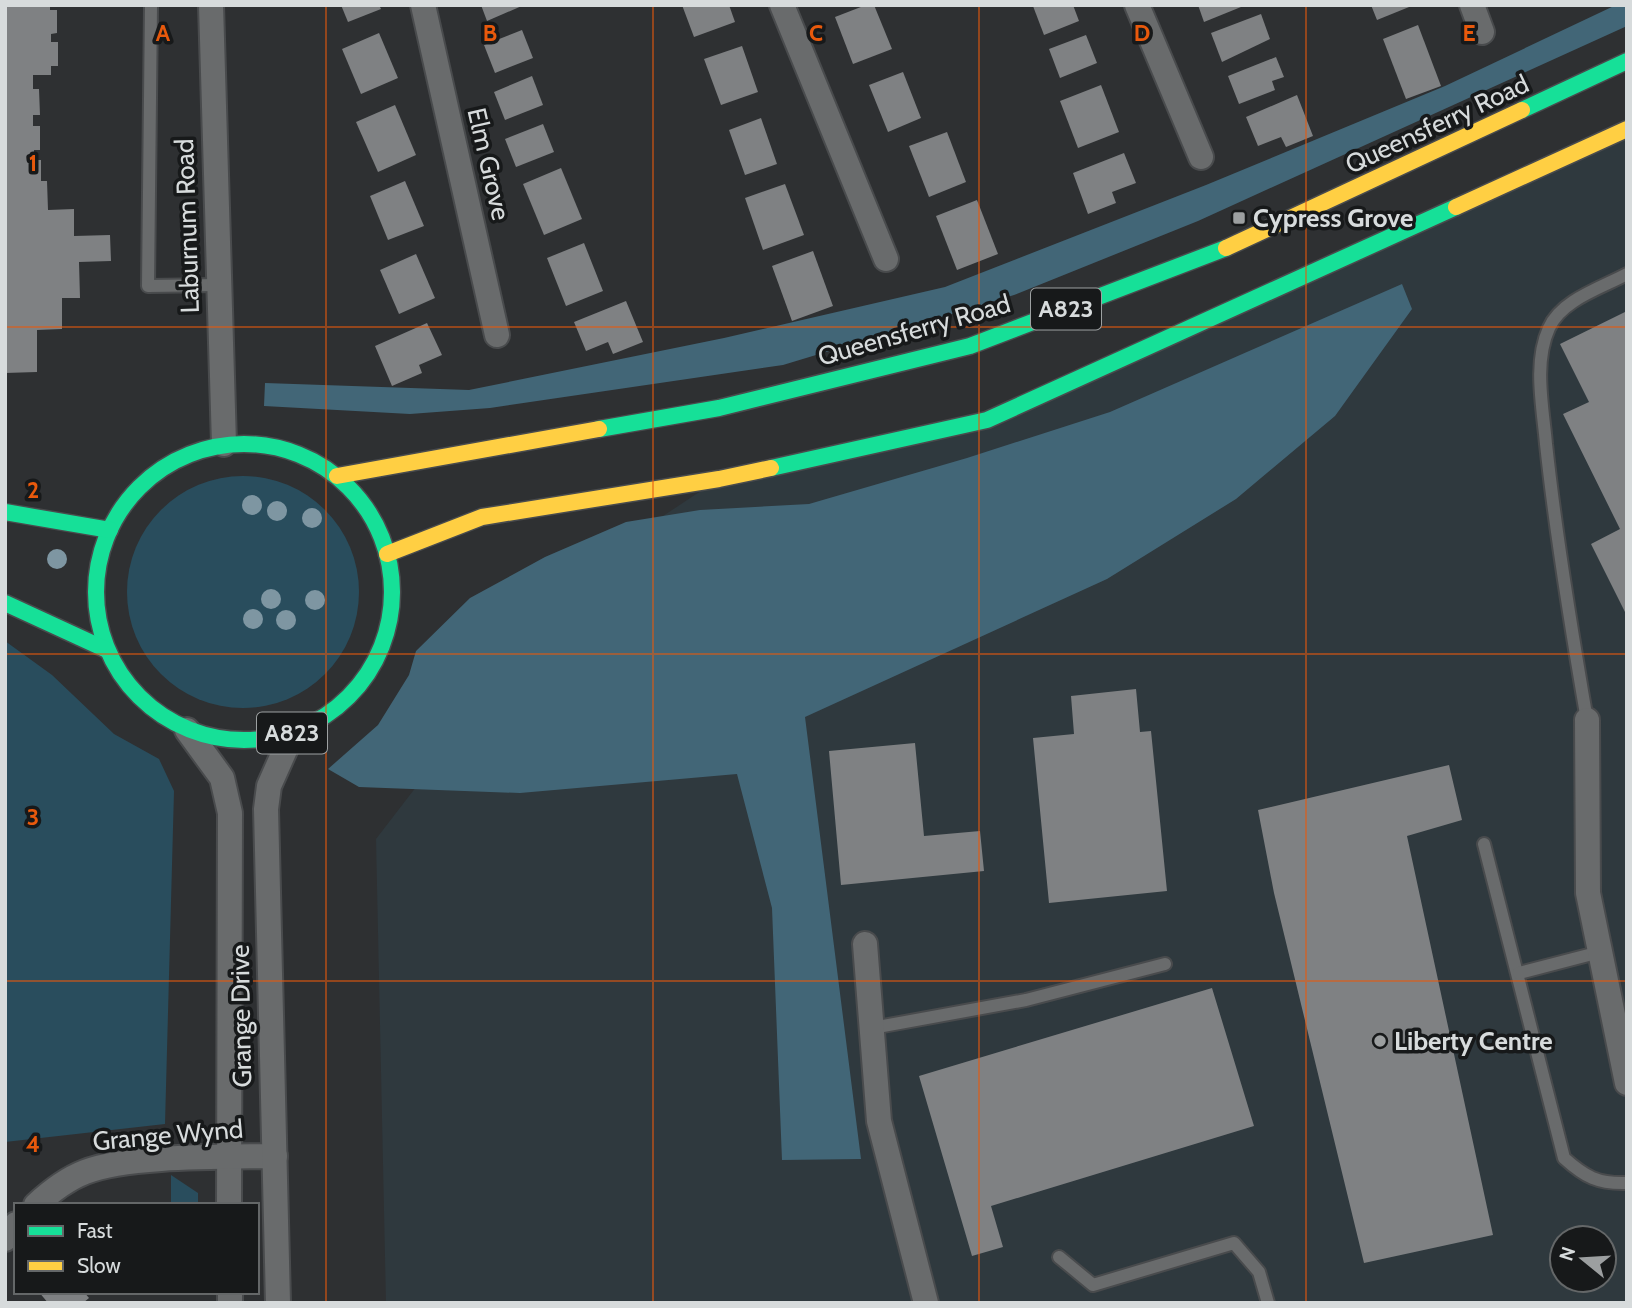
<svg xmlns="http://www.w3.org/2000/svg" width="1632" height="1308" font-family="Cabin,sans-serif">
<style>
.built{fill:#2f393e;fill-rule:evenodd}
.green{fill:#294d5d}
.forest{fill:#426677}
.building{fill:#7f8183}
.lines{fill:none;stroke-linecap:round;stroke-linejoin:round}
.lane-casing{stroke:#494b4d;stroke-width:16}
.street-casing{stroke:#494b4d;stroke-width:28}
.fast-casing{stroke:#494b4d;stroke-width:19}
.slow-casing{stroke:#494b4d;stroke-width:19}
.lane{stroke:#696b6c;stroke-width:12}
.street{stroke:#696b6c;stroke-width:24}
.fast{stroke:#16e098;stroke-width:16}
.slow{stroke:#ffcf43;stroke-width:16}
.tree{fill:#7e96a2}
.grid{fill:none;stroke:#e8590c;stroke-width:2;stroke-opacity:0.55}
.poi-dot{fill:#9c9fa0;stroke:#17191a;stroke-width:2.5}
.labels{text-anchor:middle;stroke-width:7;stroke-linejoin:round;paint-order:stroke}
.shield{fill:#17191a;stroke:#9da1a2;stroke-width:2}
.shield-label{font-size:24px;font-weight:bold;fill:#d7dbdc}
.street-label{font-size:26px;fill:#d7dbdc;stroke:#17191a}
.poi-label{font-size:26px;font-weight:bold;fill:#d7dbdc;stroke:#17191a;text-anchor:start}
.grid-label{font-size:23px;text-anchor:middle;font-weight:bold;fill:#e8590c;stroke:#17191a;stroke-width:7;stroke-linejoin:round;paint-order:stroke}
</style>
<rect width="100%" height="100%" fill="#2e3032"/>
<path class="built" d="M1627 129V1303H386L376 839 446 748 504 621 719 479 987 420ZM1562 1238H1604V1280H1562Z"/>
<g class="green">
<circle cx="243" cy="592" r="116"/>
<polygon points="5,641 52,675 114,734 159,759 174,791 165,1124 5,1142"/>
<polygon points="171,1175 198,1193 198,1205 171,1205"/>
</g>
<g class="forest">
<polygon points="1616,5 1627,5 1627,26 1198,221 1014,295 783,365 490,408 410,414 264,406 265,383 469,390 724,338 945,287 1206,185 1445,86"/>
<polygon points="1402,284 1412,309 1335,416 1236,499 1107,579 805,717 861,1159 782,1160 772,908 737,774 520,793 359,787 328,769 378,725 409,675 416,651 470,598 545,557 626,522 700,510 809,504 967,458 1110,412"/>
</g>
<g class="building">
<polygon points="5,5 50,5 50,10 57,10 57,33 51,34 51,42 58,42 58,66 51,66 51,75 33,75 33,89 39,89 40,115 33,115 33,126 40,126 40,150 34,150 34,160 41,160 41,181 47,181 48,210 74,209 74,236 110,235 111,261 79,262 80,298 62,298 62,329 37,330 37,372 5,373"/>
<polygon points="341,5 379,5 381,9 348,22"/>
<polygon points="481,5 524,5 487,21"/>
<polygon points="682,5 729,5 735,22 694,37"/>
<polygon points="866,5 874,5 892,49 853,64 835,17"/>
<polygon points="1073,5 1079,21 1044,35 1033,6"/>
<polygon points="1198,5 1240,5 1241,7 1204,22"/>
<polygon points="1371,5 1414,5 1377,20"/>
<polygon points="1261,14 1270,39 1222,62 1211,33"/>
<polygon points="1418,25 1441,86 1406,99 1383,39"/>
<polygon points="522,30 533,58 495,73 484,45"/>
<polygon points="379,33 398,78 361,94 342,49"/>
<polygon points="1086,35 1097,63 1060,78 1049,49"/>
<polygon points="742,46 758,92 721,105 704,59"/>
<polygon points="1276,57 1284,77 1272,81 1275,90 1239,104 1228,76"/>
<polygon points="903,72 921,118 888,132 869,85"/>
<polygon points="532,76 543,105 505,120 494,92"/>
<polygon points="1101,85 1119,132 1078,148 1060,101"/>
<polygon points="1297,95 1313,136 1286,147 1281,137 1258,146 1246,117"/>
<polygon points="395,105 416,155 378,172 356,122"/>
<polygon points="761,118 777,164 745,175 729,130"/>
<polygon points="543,124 554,152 516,167 505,139"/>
<polygon points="947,132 966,182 929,197 909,146"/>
<polygon points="1124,153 1136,183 1112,192 1116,203 1088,214 1073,173"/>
<polygon points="561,168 582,219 544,235 523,184"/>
<polygon points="405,181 424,226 388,240 370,196"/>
<polygon points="785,184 804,235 763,250 745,198"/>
<polygon points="977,200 998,254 957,270 936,216"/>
<polygon points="584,243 603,291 566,306 547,258"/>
<polygon points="813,251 833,306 792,321 772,266"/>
<polygon points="416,254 435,298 399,314 380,270"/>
<polygon points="626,301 643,342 613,354 608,342 586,351 574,322"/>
<polygon points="1627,311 1627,616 1591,544 1620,529 1563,414 1589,402 1560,344"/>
<polygon points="427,323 442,355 419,365 422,373 392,386 375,346"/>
<polygon points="1136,689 1140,732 1151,731 1167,891 1049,903 1033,738 1074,734 1071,696"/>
<polygon points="915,743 924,836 980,831 984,871 841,885 829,751"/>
<polygon points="1449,765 1462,820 1407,836 1493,1235 1364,1263 1274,893 1258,810"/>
<polygon points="1212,988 1254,1126 991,1206 1003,1247 972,1256 919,1076"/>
<polygon points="39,1292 84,1292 89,1298 83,1303 48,1303"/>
</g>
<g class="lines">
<g class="lane-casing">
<g id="lane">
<polyline points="151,5 148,286 218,285"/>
<path d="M1587 720C1571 628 1556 537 1546 444 1543 408 1533 363 1549 328 1561 300 1601 288 1627 274"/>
<path d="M1484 844 1564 1158C1585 1177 1598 1184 1627 1183"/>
<polyline points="1519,973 1600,952"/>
<polyline points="872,1028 1026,1000 1165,964"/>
<polyline points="1059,1257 1093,1285 1234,1243 1259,1272 1268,1303"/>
</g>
</g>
<g class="street-casing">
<g id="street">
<polyline points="211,5 224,444"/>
<polyline points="423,5 497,335"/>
<polyline points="782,5 886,259"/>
<polyline points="1137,5 1201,157"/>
<polyline points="1472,5 1482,32"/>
<polyline points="1587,720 1588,893 1627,1083"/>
<polyline points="187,730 222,778 230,813 229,1205"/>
<polyline points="865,944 879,1121 926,1303"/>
<path d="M36 1205C50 1192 67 1179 85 1172 127 1155 226 1157 275 1156"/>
<polyline points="5,1239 16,1224"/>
<polyline points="230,1292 230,1303"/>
<polyline points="278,1303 266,809 269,786 293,732"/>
</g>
</g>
<g class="fast-casing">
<g id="fast">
<polyline points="1522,110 1627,61"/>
<polyline points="599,429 719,408 970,346 1226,248"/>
<circle cx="244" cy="592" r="148"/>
<polyline points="771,468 987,420 1456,207"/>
<polyline points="5,512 110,530"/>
<polyline points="5,603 107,650"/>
</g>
</g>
<g class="slow-casing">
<g id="slow">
<polyline points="1456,207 1627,129"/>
<polyline points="1226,248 1522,110"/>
<polyline points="337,476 599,429"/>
<polyline points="387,554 482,517 719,479 771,468"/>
</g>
</g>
<use href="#lane" class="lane"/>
<use href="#street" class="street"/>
<use href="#fast" class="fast"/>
<use href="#slow" class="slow"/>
</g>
<g class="tree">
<circle cx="252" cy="505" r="10"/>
<circle cx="277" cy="511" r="10"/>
<circle cx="312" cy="518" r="10"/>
<circle cx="57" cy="559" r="10"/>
<circle cx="271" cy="599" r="10"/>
<circle cx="315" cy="600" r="10"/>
<circle cx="253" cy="619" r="10"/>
<circle cx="286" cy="620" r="10"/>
</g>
<path class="grid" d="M326 5V1303M653 5V1303M979 5V1303M1306 5V1303M5 327H1627M5 654H1627M5 981H1627"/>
<g class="poi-dot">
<rect x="1232" y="211" width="14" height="14" rx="3.5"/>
<circle cx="1380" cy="1041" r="7"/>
</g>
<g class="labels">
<g class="shield">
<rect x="1031" y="288.5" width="70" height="41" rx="5"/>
<rect x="257" y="712.5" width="70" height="41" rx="5"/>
</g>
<g class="shield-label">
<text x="1066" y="317">A823</text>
<text x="292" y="741">A823</text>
</g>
<g class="street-label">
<text transform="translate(1437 124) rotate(-25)" y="9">Queensferry Road</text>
<text transform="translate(489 164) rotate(77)" y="9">Elm Grove</text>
<text transform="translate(187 226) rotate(-92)" y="9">Laburnum Road</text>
<text transform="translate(914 330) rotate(-16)" y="9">Queensferry Road</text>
<text transform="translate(241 1016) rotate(-91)" y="9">Grange Drive</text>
<text transform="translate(168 1135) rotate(-5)" y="9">Grange Wynd</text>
</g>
<g class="poi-label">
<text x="1253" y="227">Cypress Grove</text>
<text x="1394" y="1050">Liberty Centre</text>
</g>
</g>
<g class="grid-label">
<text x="163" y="41">A</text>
<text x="490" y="41">B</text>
<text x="816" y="41">C</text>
<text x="1142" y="41">D</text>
<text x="1469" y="41">E</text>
<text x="33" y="171">1</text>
<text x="33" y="498">2</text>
<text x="33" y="825">3</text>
<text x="33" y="1152">4</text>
</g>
<rect width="1632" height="1308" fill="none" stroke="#d7dbdc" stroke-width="14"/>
<rect x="14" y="1203" width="245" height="91" fill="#17191a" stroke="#646768" stroke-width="2"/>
<rect x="28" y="1226" width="35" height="10" fill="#16e098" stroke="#646768" stroke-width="2"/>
<text x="77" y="1238" font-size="21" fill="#d7dbdc">Fast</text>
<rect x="28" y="1261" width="35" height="10" fill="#ffcf43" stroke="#646768" stroke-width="2"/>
<text x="77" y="1273" font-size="21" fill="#d7dbdc">Slow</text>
<g transform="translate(1583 1259) rotate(288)"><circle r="33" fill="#17191a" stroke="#646768" stroke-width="2"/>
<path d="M0-5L12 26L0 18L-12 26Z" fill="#9c9fa0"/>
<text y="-10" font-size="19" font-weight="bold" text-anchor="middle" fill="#d7dbdc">N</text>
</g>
</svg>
